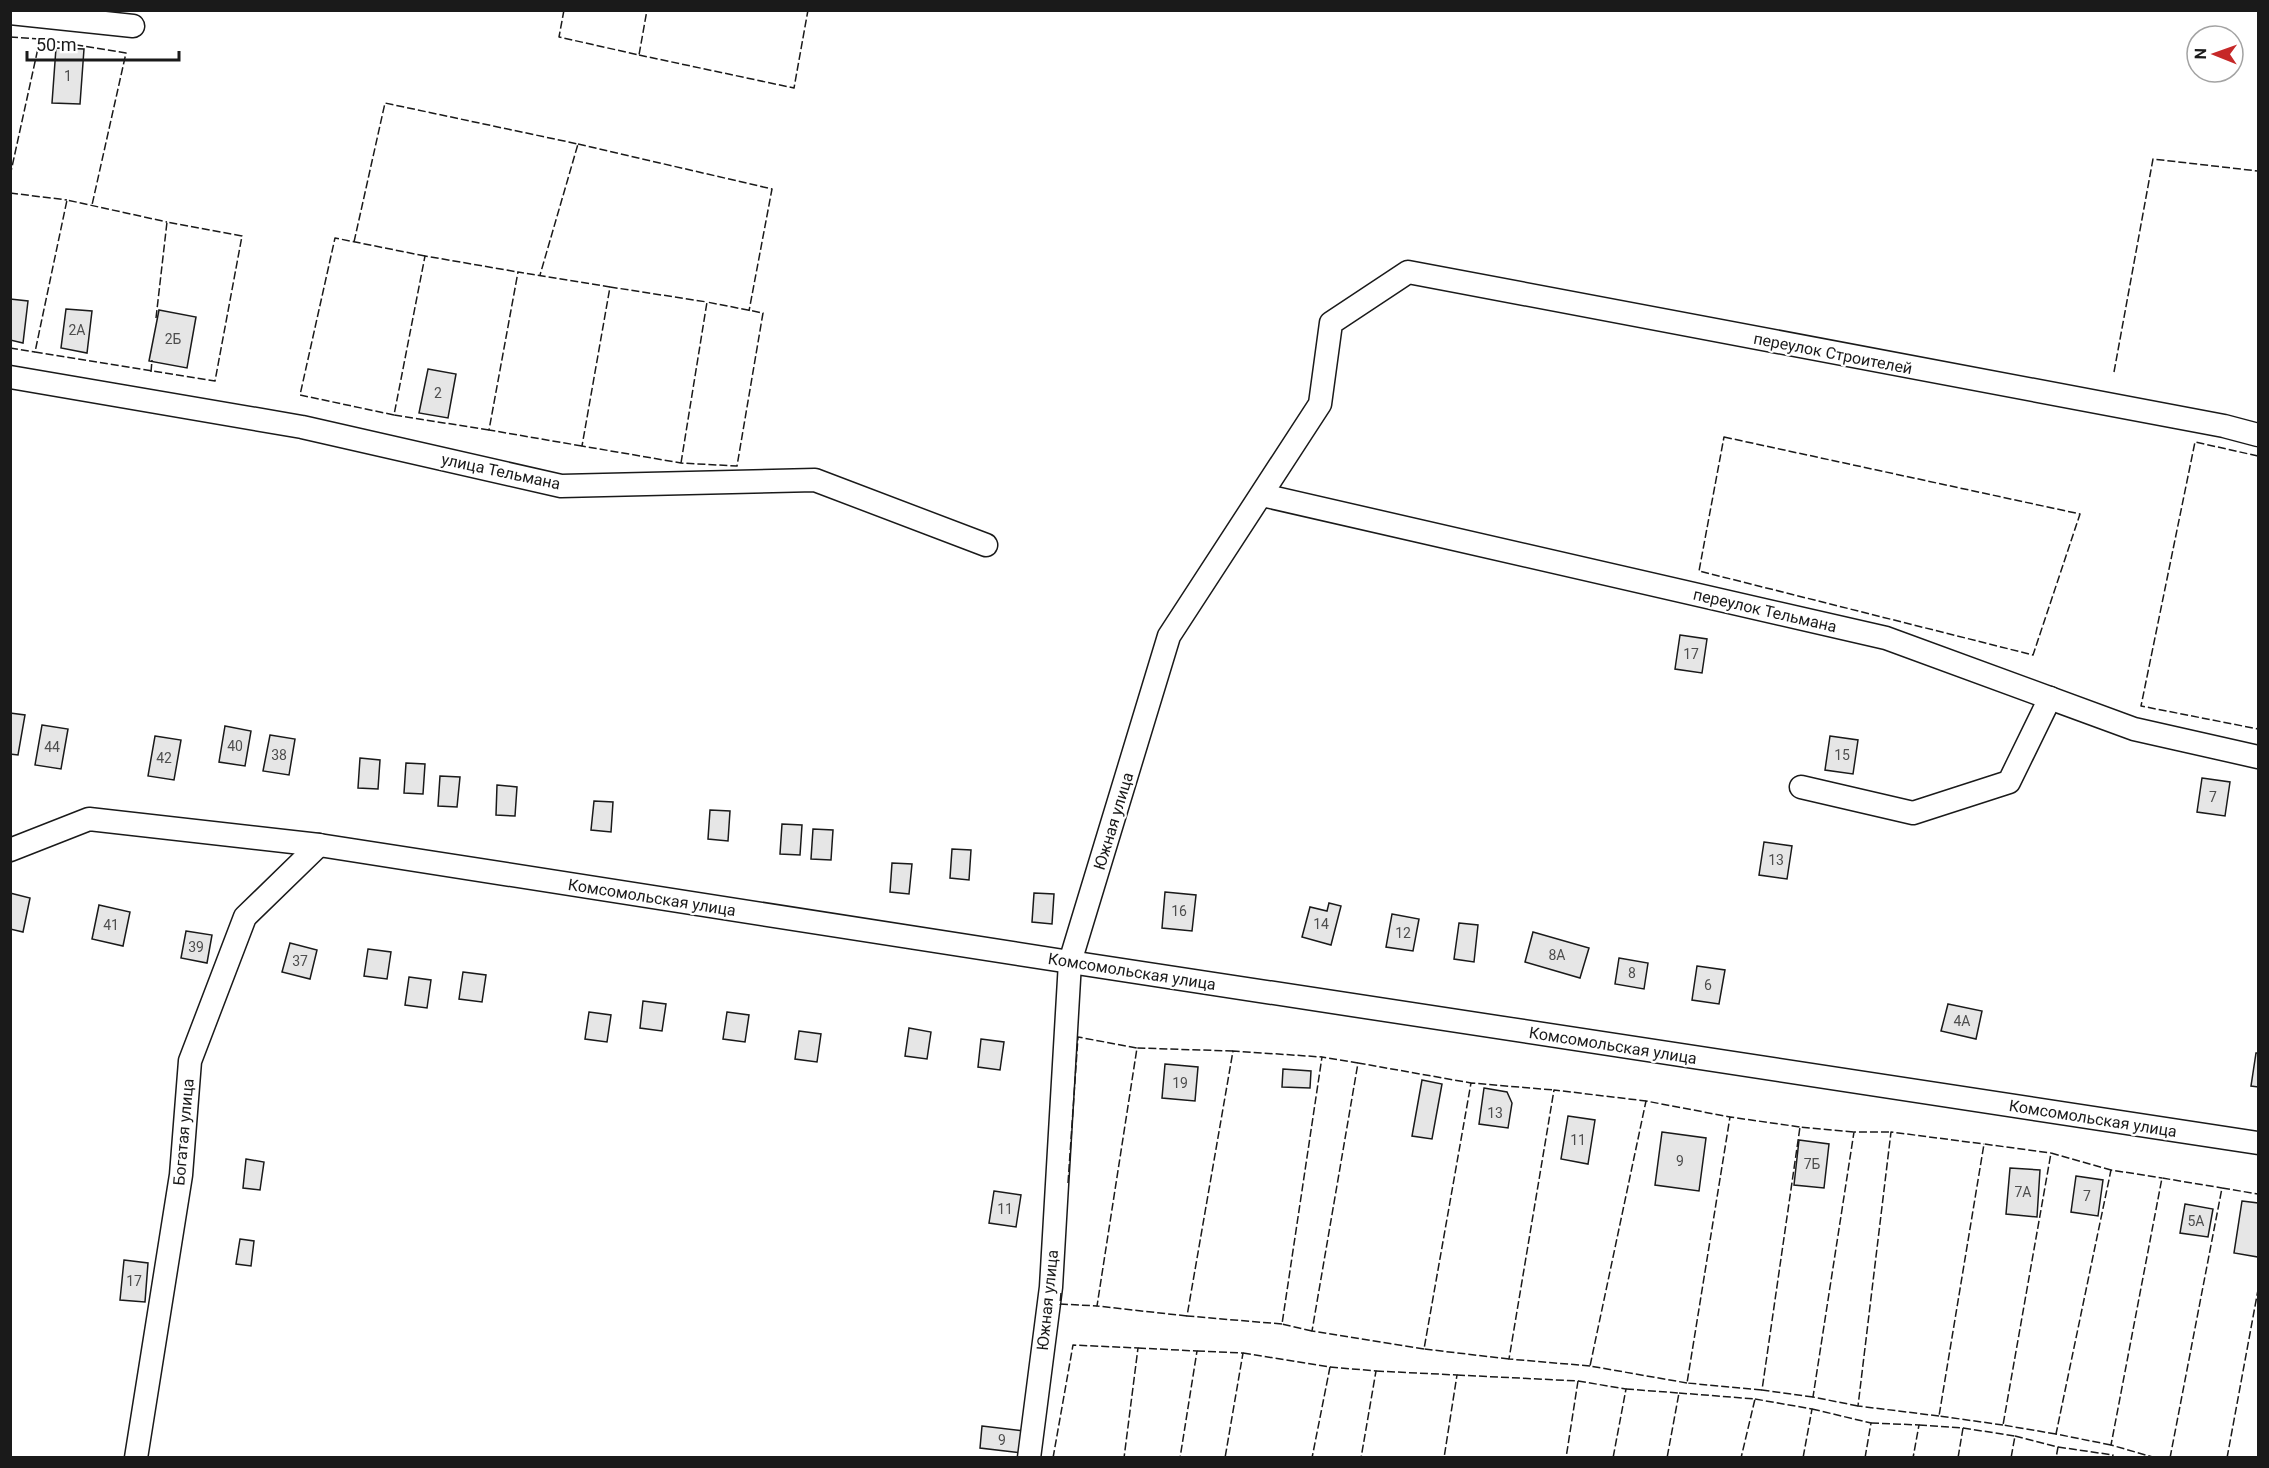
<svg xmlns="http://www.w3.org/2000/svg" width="2269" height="1468" font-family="Roboto,sans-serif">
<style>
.building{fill:#e6e6e6;stroke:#1a1a1a;stroke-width:1.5}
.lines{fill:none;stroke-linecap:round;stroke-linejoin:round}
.minor-casing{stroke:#1a1a1a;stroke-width:25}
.minor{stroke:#fff;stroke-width:22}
.fence{stroke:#1a1a1a;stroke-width:1.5;stroke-dasharray:8 3;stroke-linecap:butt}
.labels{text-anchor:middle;stroke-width:4.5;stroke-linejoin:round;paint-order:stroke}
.number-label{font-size:14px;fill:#4d4d4d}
.street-label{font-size:16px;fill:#1a1a1a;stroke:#fff}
</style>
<rect width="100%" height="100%" fill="#fff"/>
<g class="building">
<polygon points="56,48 84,49 80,104 52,103"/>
<polygon points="10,299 28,301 23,343 10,340"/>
<polygon points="66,309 92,311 87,353 61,348"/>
<polygon points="159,310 196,317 187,368 149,361"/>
<polygon points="428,369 456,374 448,418 419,413"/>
<polygon points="1680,635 1707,639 1702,673 1675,669"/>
<polygon points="10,713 25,715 18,755 10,754"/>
<polygon points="42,725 68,729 61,769 35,765"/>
<polygon points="225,726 251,731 245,766 219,762"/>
<polygon points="270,735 295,739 289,775 263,771"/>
<polygon points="155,736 181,740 174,780 148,776"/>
<polygon points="1830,736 1858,740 1853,774 1825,770"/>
<polygon points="360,758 380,760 378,789 358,788"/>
<polygon points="406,763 425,764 423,794 404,793"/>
<polygon points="440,776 460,777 457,807 438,806"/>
<polygon points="2202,778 2230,782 2225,816 2197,812"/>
<polygon points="497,785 517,787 515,816 496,815"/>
<polygon points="594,801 613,802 611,832 591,830"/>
<polygon points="710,810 730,811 728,841 708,839"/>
<polygon points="782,824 802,825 800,855 780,854"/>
<polygon points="813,829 833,830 831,860 811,859"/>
<polygon points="1764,842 1792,846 1787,879 1759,875"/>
<polygon points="952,849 971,850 969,880 950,878"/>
<polygon points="892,863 912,864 909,894 890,892"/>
<polygon points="1165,892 1196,895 1192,931 1162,928"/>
<polygon points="10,893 30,898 23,932 10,929"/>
<polygon points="1034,893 1054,894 1052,924 1032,922"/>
<polygon points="1329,903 1341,906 1331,945 1302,937 1310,907 1327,911"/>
<polygon points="99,905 130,912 123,946 92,939"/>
<polygon points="1392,914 1419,919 1413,951 1386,947"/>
<polygon points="1459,923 1478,925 1474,962 1454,959"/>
<polygon points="186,931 212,935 207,963 181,958"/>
<polygon points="1533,932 1589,948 1580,978 1525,962"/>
<polygon points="290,943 317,950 310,979 282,972"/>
<polygon points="368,949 391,952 387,979 364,976"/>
<polygon points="1619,958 1648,963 1644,989 1615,984"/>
<polygon points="1697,966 1725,970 1719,1004 1692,1000"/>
<polygon points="463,972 486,975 482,1002 459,999"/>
<polygon points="409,977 431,980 427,1008 405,1005"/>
<polygon points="643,1001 666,1004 662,1031 640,1028"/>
<polygon points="1948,1004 1982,1011 1976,1039 1941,1031"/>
<polygon points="589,1012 611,1015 607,1042 585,1039"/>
<polygon points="727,1012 749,1015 745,1042 723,1039"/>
<polygon points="909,1028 931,1032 927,1059 905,1056"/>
<polygon points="799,1031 821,1034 817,1062 795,1059"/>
<polygon points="981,1039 1004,1042 1000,1070 978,1067"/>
<polygon points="2256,1053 2258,1053 2258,1087 2251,1086"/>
<polygon points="1165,1064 1198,1067 1195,1101 1162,1098"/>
<polygon points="1283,1069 1311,1071 1310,1088 1282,1087"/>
<polygon points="1422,1080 1442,1084 1432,1139 1412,1136"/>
<polygon points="1484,1088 1507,1092 1512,1103 1508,1128 1479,1124"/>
<polygon points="1568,1116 1595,1120 1588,1164 1561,1159"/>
<polygon points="1662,1132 1706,1138 1699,1191 1655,1185"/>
<polygon points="1799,1140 1829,1144 1824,1188 1794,1185"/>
<polygon points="246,1159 264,1162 260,1190 243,1188"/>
<polygon points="2010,1168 2040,1170 2037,1217 2006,1214"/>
<polygon points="2076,1176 2103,1180 2098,1216 2071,1212"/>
<polygon points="994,1191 1021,1195 1016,1227 989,1223"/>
<polygon points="2242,1201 2258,1203 2258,1257 2234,1253"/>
<polygon points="2185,1204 2213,1209 2208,1237 2180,1233"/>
<polygon points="240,1239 254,1241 251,1266 236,1264"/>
<polygon points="124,1260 148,1263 145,1302 120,1300"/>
<polygon points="982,1426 1024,1431 1022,1453 980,1448"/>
</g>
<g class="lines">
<g class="minor-casing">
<g id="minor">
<polyline points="10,13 133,26"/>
<polyline points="10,377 302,427 561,486 815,480 986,545"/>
<polyline points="1262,495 1886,638 2134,729 2258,757"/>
<polyline points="1801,787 1913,813 2009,782 2050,698"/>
<polyline points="10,850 89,819 319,845 1070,962 2258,1143"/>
<polyline points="136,1458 181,1175 190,1061 245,917 319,845"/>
<polyline points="1029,1458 1051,1287 1070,962 1169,636 1320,404 1331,323 1408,272 2224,426 2258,435"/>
</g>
</g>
<use href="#minor" class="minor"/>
<g class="fence">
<polyline points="564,10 559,37 639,55 647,10"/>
<polyline points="10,37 40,39"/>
<polyline points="639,55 794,88 808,10"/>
<polyline points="578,144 772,189 749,311"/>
<polyline points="10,176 40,39 126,53 92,205"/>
<polyline points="10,193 67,200"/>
<polyline points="354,242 385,103 578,144 540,275"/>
<polyline points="156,318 167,222 242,236 215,381 35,352 67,200 167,222"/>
<polyline points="10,348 35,352"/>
<polyline points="151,372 152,360"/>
<polyline points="2114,372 2153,159 2258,171"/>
<polyline points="394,415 300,395 335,238 425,256"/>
<polyline points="489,430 394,415 425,256 518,272"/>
<polygon points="1724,437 2080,514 2033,655 1699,571"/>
<polyline points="582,446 489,430 518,272 610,287"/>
<polyline points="2258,456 2195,442 2141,706 2258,729"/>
<polyline points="681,463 707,302 763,313 737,466 681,463 582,446 610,287 707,302"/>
<polyline points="1068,1183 1078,1037 1137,1048"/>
<polyline points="1061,1293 1060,1304 1097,1306"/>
<polyline points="1187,1316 1097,1306 1137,1048 1233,1051"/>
<polyline points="1282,1324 1187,1316 1233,1051 1322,1057"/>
<polyline points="1312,1331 1282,1324 1322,1057 1358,1063"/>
<polyline points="1138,1348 1197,1351 1180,1458"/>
<polyline points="1424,1349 1312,1331 1358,1063 1471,1083"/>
<polyline points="1197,1351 1243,1353 1225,1458"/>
<polyline points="1243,1353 1330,1367 1312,1458"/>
<polyline points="1509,1359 1424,1349 1471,1083 1554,1090"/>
<polyline points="1590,1366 1509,1359 1554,1090 1646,1101"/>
<polyline points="1330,1367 1376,1371 1361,1458"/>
<polyline points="1376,1371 1457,1375 1444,1458"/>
<polyline points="1457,1375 1578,1381 1566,1458"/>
<polyline points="1578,1381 1626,1389 1613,1458"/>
<polyline points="1687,1383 1590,1366 1646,1101 1730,1117"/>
<polyline points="1626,1389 1679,1393 1667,1458"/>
<polyline points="1762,1390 1687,1383 1730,1117 1800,1127"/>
<polyline points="1679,1393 1755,1399 1741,1458"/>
<polyline points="1813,1397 1762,1390 1800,1127 1854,1132"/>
<polyline points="1755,1399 1812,1409 1803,1458"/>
<polyline points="1858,1406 1813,1397 1854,1132 1891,1132"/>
<polyline points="1812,1409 1871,1423 1865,1458"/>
<polyline points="1939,1416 1858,1406 1891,1132 1984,1144"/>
<polyline points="1871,1423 1919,1425 1913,1458"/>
<polyline points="1919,1425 1963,1428 1958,1458"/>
<polyline points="2003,1425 1939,1416 1984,1144 2051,1153"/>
<polyline points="1963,1428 2015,1436 2011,1458"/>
<polyline points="2056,1434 2003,1425 2051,1153 2111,1170"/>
<polyline points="2015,1436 2058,1447 2056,1458"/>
<polyline points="2111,1445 2056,1434 2111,1170 2162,1178"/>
<polyline points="2058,1447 2113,1455 2112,1458"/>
<polyline points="1053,1458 1073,1345 1138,1348 1124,1458"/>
<polyline points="2156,1458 2111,1445 2162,1178 2222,1188"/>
<polyline points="2170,1458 2222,1188 2258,1194"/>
<polyline points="2227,1458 2258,1290"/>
</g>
</g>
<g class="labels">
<g class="number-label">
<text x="68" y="81">1</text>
<text x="77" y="335">2А</text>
<text x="173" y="344">2Б</text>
<text x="438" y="398">2</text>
<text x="1691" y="659">17</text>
<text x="235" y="751">40</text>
<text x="52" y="752">44</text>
<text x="279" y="760">38</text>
<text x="1842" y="760">15</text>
<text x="164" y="763">42</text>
<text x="2213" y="802">7</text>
<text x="1776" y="865">13</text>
<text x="1179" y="916">16</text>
<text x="1321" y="929">14</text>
<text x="111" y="930">41</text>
<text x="1403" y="938">12</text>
<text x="196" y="952">39</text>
<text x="1557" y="960">8А</text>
<text x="300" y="966">37</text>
<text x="1632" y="978">8</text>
<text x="1708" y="990">6</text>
<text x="1962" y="1026">4А</text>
<text x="1180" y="1088">19</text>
<text x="1495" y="1118">13</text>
<text x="1578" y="1145">11</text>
<text x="1680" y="1166">9</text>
<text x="1812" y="1169">7Б</text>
<text x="2023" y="1197">7А</text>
<text x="2087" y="1201">7</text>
<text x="1005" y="1214">11</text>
<text x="2196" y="1226">5А</text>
<text x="134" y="1286">17</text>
<text x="1002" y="1445">9</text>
</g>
<g class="street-label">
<text transform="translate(1833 353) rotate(11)" y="6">переулок Строителей</text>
<text transform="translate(501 471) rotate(12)" y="6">улица Тельмана</text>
<text transform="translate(1765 610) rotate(13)" y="6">переулок Тельмана</text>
<text transform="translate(1113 821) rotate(-73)" y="6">Южная улица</text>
<text transform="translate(652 897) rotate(9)" y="6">Комсомольская улица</text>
<text transform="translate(1132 971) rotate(9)" y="6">Комсомольская улица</text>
<text transform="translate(1613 1045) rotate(9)" y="6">Комсомольская улица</text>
<text transform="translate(2093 1118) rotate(9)" y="6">Комсомольская улица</text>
<text transform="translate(183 1132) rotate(-85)" y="6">Богатая улица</text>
<text transform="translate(1047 1300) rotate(-84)" y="6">Южная улица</text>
</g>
</g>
<rect width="2269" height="1468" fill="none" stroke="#1a1a1a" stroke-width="24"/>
<g transform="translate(2215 54) rotate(271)"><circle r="28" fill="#ffffff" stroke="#a3a3a3" stroke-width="1.5"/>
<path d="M0-4.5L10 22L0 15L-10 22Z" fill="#c62828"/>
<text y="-9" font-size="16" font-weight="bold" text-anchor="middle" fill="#1a1a1a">N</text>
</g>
<path d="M27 51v9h152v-9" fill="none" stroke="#1a1a1a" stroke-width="3"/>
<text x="36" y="51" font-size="18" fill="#1a1a1a" stroke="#ffffff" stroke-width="4.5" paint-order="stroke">50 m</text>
</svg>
